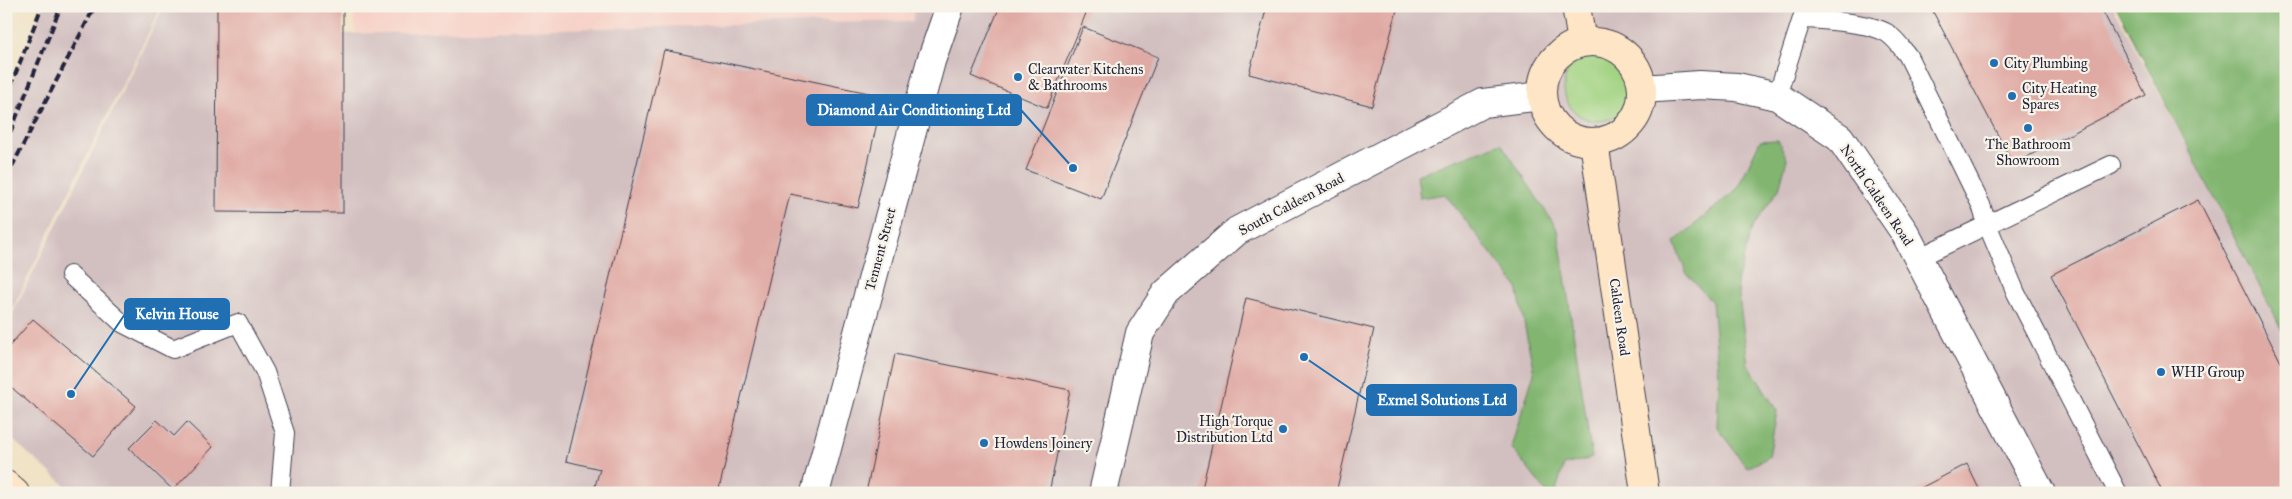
<svg xmlns="http://www.w3.org/2000/svg" width="2292" height="499" font-family="'IM FELL Great Primer',serif">
<style>
.built{fill:#f7d1c7}
.industrial{fill:#d2bfc0}
.green{fill:#a2d382;stroke:#627a5e}
.forest{fill:#81b570;stroke:#526c56}
.building{fill:#e0aaa4}
.lines{fill:none;stroke-linecap:round;stroke-linejoin:round}
.lane-casing{stroke:#413f50;stroke-width:20}
.street-casing{stroke:#413f50;stroke-width:30}
.secondary-casing{stroke:#413f50;stroke-width:30}
.lane{stroke:#fff;stroke-width:18}
.street{stroke:#fff;stroke-width:28}
.secondary{stroke:#fde5c5;stroke-width:28}
.rail{stroke:#22223b;stroke-width:4;stroke-dasharray:8 4;stroke-linecap:butt}
.poi-dot{fill:#1f6fb2;stroke:#f7f3e8;stroke-width:2}
.labels{text-anchor:middle;stroke-width:4.5;stroke-linejoin:round;paint-order:stroke}
.poi-label{font-size:14px;fill:#22223b;stroke:#f7f3e8;text-anchor:start}
.street-label{font-size:14px;fill:#22223b;stroke:#f7f3e8}
.leader{fill:none;stroke:#1f6fb2;stroke-width:2}
.callout-dot{fill:#1f6fb2;stroke:#f7f3e8;stroke-width:2}
.callout{fill:#1f6fb2;stroke:#1f6fb2;stroke-width:2}
.callout-label{font-size:15px;text-anchor:middle;font-weight:bold;fill:#fff}
</style>
<rect width="100%" height="100%" fill="#f7f3e8"/>
<filter id="ink" filterUnits="userSpaceOnUse"><feTurbulence type="fractalNoise" baseFrequency=".02" numOctaves="2"/><feDisplacementMap in="SourceGraphic" scale="10" xChannelSelector="R" yChannelSelector="G"/><feConvolveMatrix kernelMatrix="1 2 1 2 8 2 1 2 1" color-interpolation-filters="sRGB"/></filter>
<filter id="wash" filterUnits="userSpaceOnUse"><feTurbulence type="fractalNoise" baseFrequency=".0096" numOctaves="4" result="noise"/><feDisplacementMap in="SourceGraphic" scale="20" xChannelSelector="R" yChannelSelector="G"/><feGaussianBlur stdDeviation="1.12" result="paint"/><feColorMatrix in="noise" values="0 0 0 0 0 0 0 0 0 0 0 0 0 0 0 0 0 1.4 0 .05"/><feComposite in="paint" operator="in"/></filter>
<g filter="url(#wash)">
<rect width="100%" height="100%" fill="#f0e3c6"/>
<polygon class="built" points="353,6 914,6 913,21 356,36"/>
<g class="industrial">
<polygon points="43,6 162,6 60,210 6,323 6,98"/>
<polygon points="164,6 338,6 339,34 913,21 914,6 2113,6 2286,334 2286,493 74,493 6,434 6,327"/>
</g>
<circle class="green" cx="1598" cy="87" r="34"/>
<g class="forest">
<polygon points="2116,6 2286,6 2286,338"/>
<polygon points="1778,140 1787,159 1779,189 1752,228 1737,282 1748,364 1777,411 1769,457 1747,468 1717,427 1719,378 1712,302 1687,274 1674,242 1737,189 1760,141"/>
<polygon points="1501,143 1558,230 1592,458 1564,465 1555,493 1547,493 1511,447 1534,373 1517,287 1445,194 1420,198 1417,175"/>
</g>
<g id="blocks">
<g class="building">
<polygon points="217,6 343,6 343,213 216,212"/>
<polygon points="1000,6 1089,6 1047,108 971,76"/>
<polygon points="1267,6 1398,6 1372,106 1249,74"/>
<polygon points="1930,6 2100,6 2146,95 2013,164"/>
<polygon points="1083,27 1158,57 1101,199 1026,170"/>
<polygon points="664,50 883,96 858,208 790,194 718,493 593,493 600,469 566,461"/>
<polygon points="2198,200 2286,372 2284,493 2163,493 2051,275"/>
<polygon points="1246,298 1374,329 1336,493 1201,493"/>
<polygon points="33,319 136,406 93,456 6,383 6,350"/>
<polygon points="895,354 1070,390 1049,493 866,493"/>
<polygon points="157,420 174,436 187,422 213,447 173,490 129,448"/>
<polygon points="1967,464 1981,493 1911,493"/>
</g>
</g>
</g>
<g filter="url(#ink)">
<use href="#blocks" fill-opacity="0" stroke="#413f50" stroke-width="1"/>
<g class="lines">
<g class="lane-casing">
<g id="lane">
<path d="M1802 19C1823 20 1869 22 1887 33 1896 39 1902 48 1908 56L1981 205 1987 224 2016 293 2118 493"/>
<polyline points="1777,96 1806,6"/>
<polyline points="1918,258 2111,165"/>
<polyline points="70,275 122,323 173,349 238,323 265,372 285,433 280,493"/>
</g>
</g>
<g class="street-casing">
<g id="street">
<polyline points="1642,89 1700,85 1737,87 1777,96 1840,138 1905,233 2041,493"/>
<polyline points="815,493 931,61 950,6"/>
<polyline points="1103,493 1140,333 1166,293 1237,231 1275,211 1483,103 1542,96"/>
</g>
</g>
<g class="secondary-casing">
<g id="secondary">
<polyline points="1576,6 1582,42"/>
<circle cx="1592" cy="92" r="50"/>
<polyline points="1594,142 1645,493"/>
<polyline points="6,485 15,493"/>
</g>
</g>
<use href="#lane" class="lane"/>
<use href="#street" class="street"/>
<use href="#secondary" class="secondary"/>
<g class="rail">
<polyline points="6,98 42,6"/>
<polyline points="6,143 61,6"/>
<polyline points="6,178 95,6"/>
</g>
</g>
</g>
<g class="poi-dot">
<circle cx="1994" cy="63" r="5"/>
<circle cx="1018" cy="77" r="5"/>
<circle cx="2012" cy="96" r="5"/>
<circle cx="2028" cy="128" r="5"/>
<circle cx="2161" cy="372" r="5"/>
<circle cx="1283" cy="429" r="5"/>
<circle cx="984" cy="443" r="5"/>
</g>
<g class="labels">
<g class="poi-label">
<text x="2004" y="68">City Plumbing</text>
<text x="1028" y="74">Clearwater Kitchens<tspan x="1028" dy="16">&amp; Bathrooms</tspan></text>
<text x="2022" y="93">City Heating<tspan x="2022" dy="16">Spares</tspan></text>
<text x="2028" y="149" text-anchor="middle">The Bathroom<tspan x="2028" dy="16">Showroom</tspan></text>
<text x="2171" y="377">WHP Group</text>
<text x="1273" y="426" text-anchor="end">High Torque<tspan x="1273" dy="16">Distribution Ltd</tspan></text>
<text x="994" y="448">Howdens Joinery</text>
</g>
<g class="street-label">
<text transform="translate(1877 195) rotate(56)" y="5">North Caldeen Road</text>
<text transform="translate(1291 204) rotate(-28)" y="5">South Caldeen Road</text>
<text transform="translate(880 249) rotate(-75)" y="5">Tennent Street</text>
<text transform="translate(1620 317) rotate(82)" y="5">Caldeen Road</text>
</g>
</g>
<path class="leader" d="M1073 168L1021 110M71 394L125 314M1304 357L1367 400"/>
<g class="callout-dot">
<circle cx="1073" cy="168" r="5"/>
<circle cx="71" cy="394" r="5"/>
<circle cx="1304" cy="357" r="5"/>
</g>
<g class="callout">
<rect x="807" y="95" width="214" height="30" rx="5"/>
<rect x="125" y="299" width="104" height="30" rx="5"/>
<rect x="1367" y="385" width="149" height="30" rx="5"/>
</g>
<g class="callout-label">
<text x="914" y="115">Diamond Air Conditioning Ltd</text>
<text x="177" y="319">Kelvin House</text>
<text x="1442" y="405">Exmel Solutions Ltd</text>
</g>
<rect width="2292" height="499" fill="none" stroke="#f7f3e8" stroke-width="25"/>
</svg>
